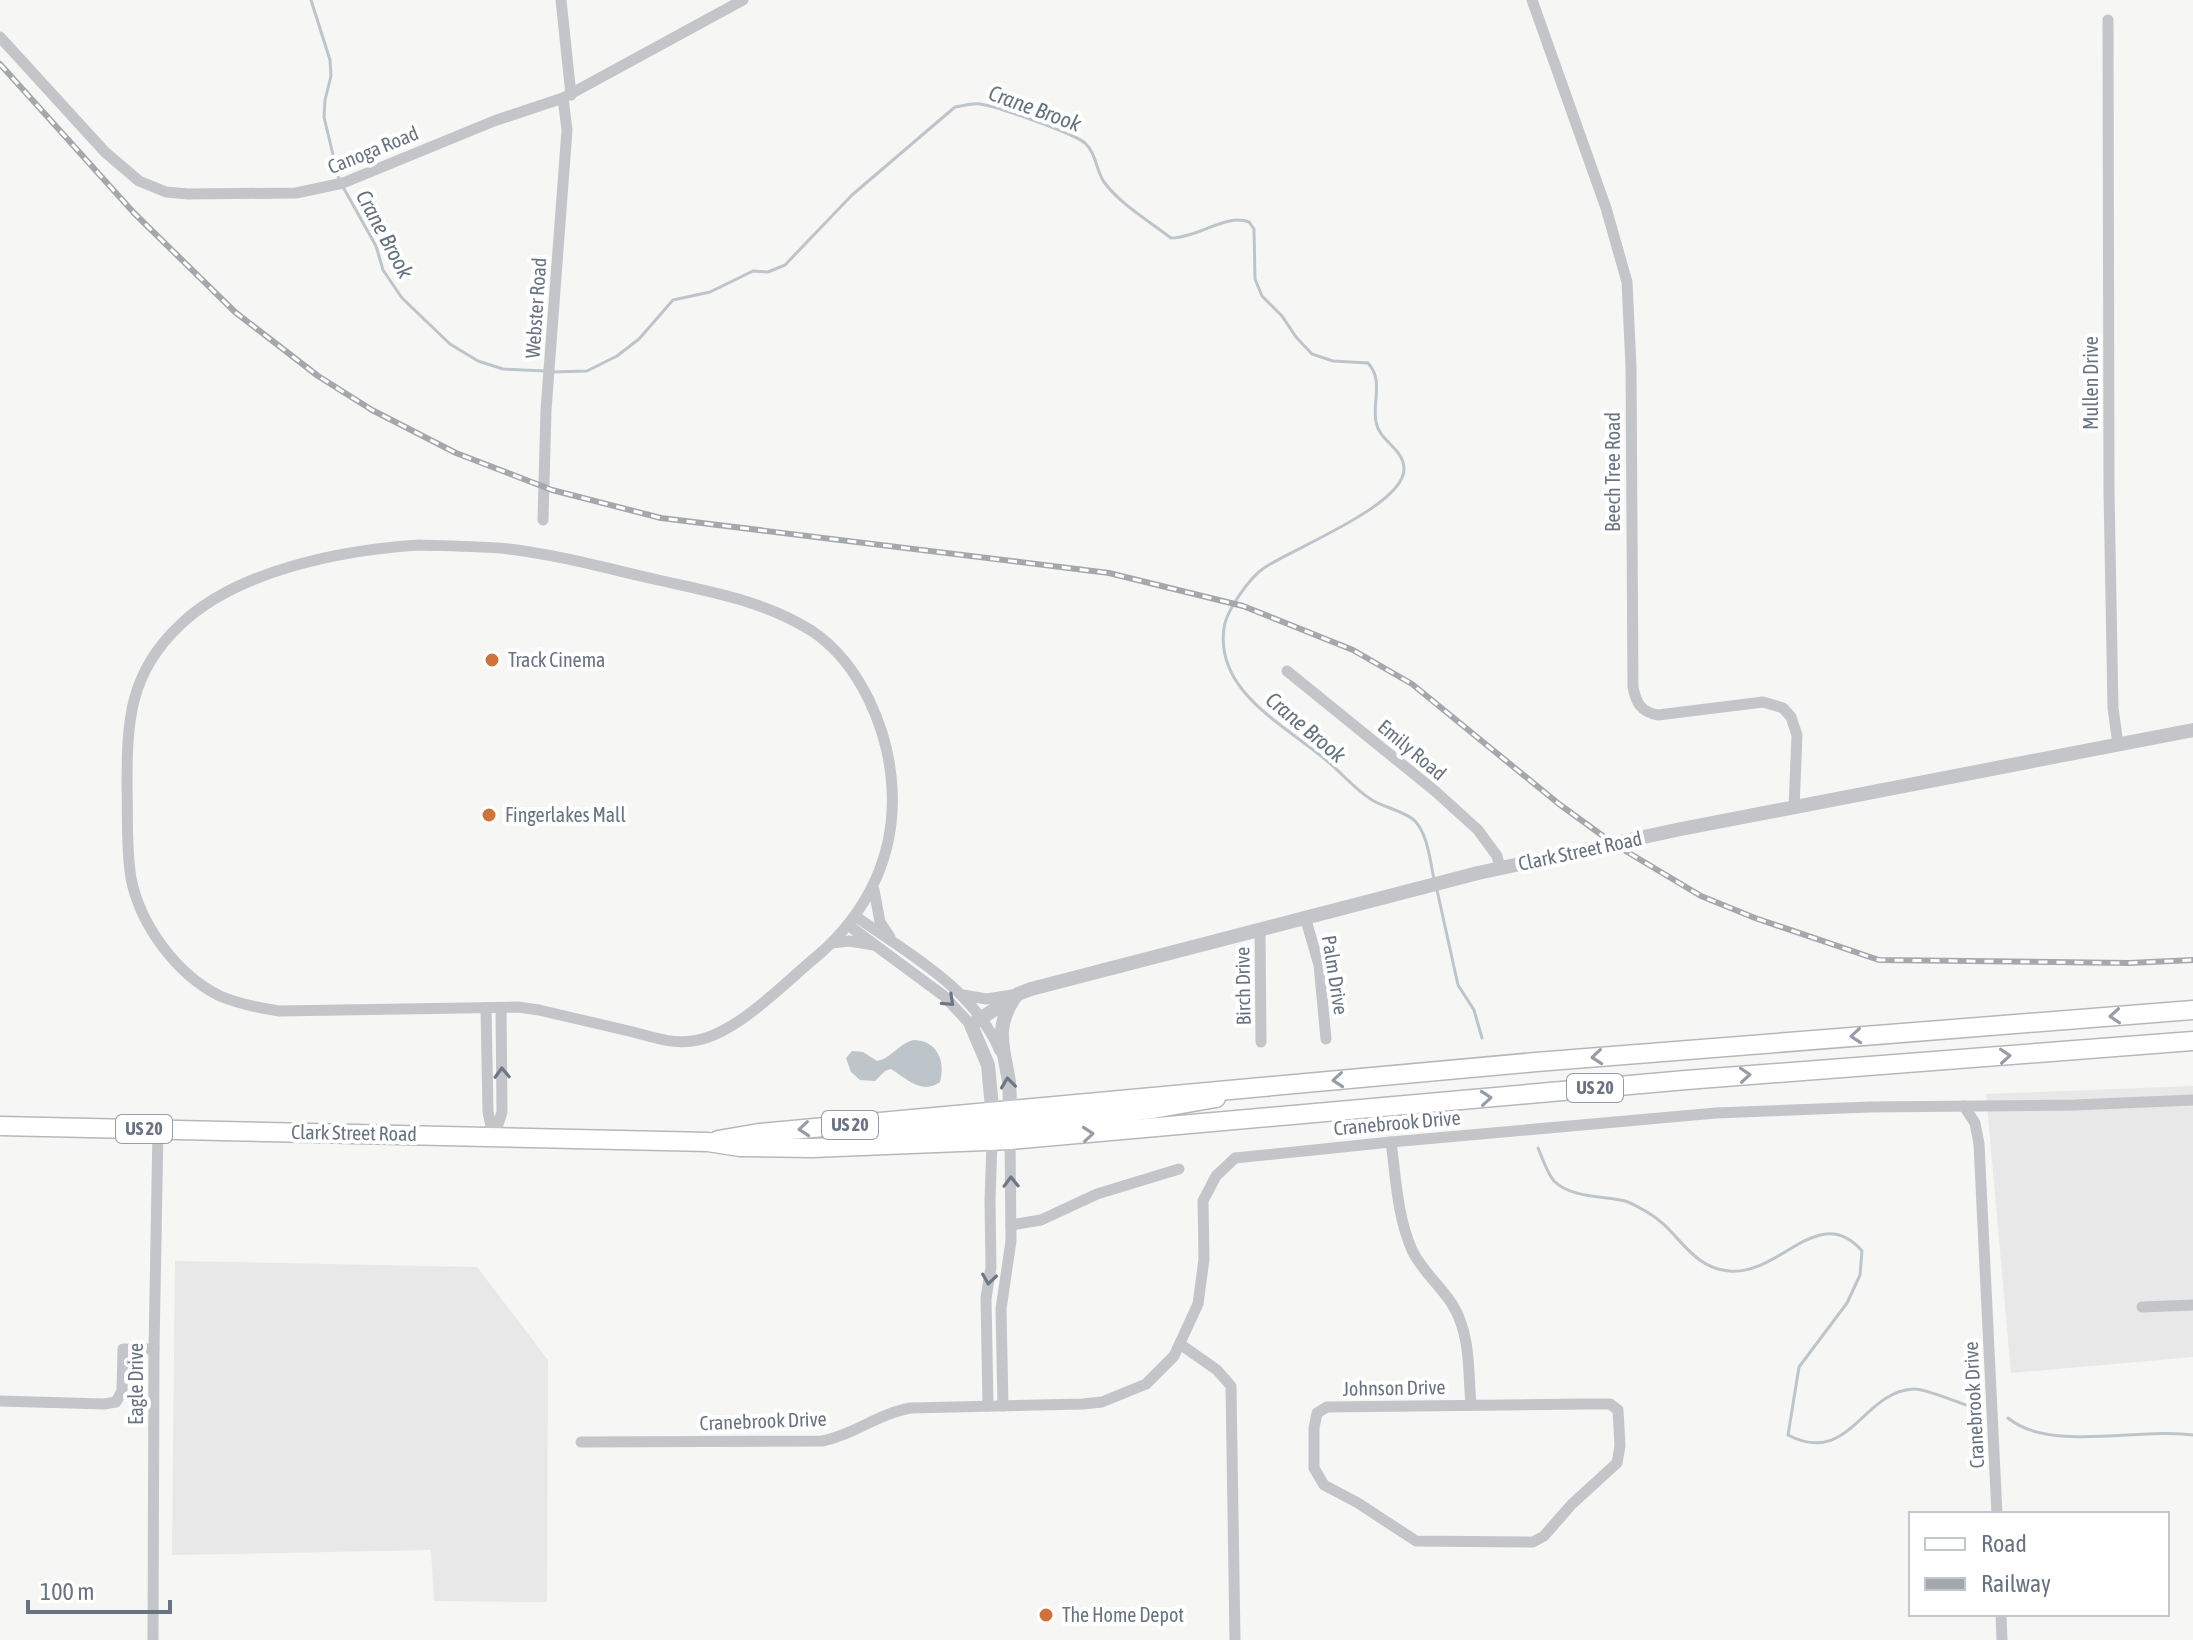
<svg xmlns="http://www.w3.org/2000/svg" width="2193" height="1640" font-family="'Asap Condensed',sans-serif">
<style>
.built{fill:#e7e8e7}
.water{fill:#bdc4ca}
.lines{fill:none;stroke-linecap:round;stroke-linejoin:round}
.stream{stroke:#bdc4ca;stroke-width:3}
.primary-casing{stroke:#b4b7bb;stroke-width:21}
.trunk-casing{stroke:#b5b8bb;stroke-width:21}
.minor{stroke:#c3c5c9;stroke-width:11}
.tertiary{stroke:#c3c5c9;stroke-width:14}
.primary{stroke:#fff;stroke-width:18}
.trunk{stroke:#fff;stroke-width:18}
.rail-casing{stroke:#a4a8ad;stroke-width:6}
.rail{stroke:#fff;stroke-width:3;stroke-dasharray:9;stroke-linecap:butt}
.oneway{stroke:#6e7786}
.oneway2{stroke:#969da8}
.poi-dot{fill:#d1723a;stroke:#fff;stroke-width:3}
.labels{text-anchor:middle;stroke-width:8;stroke-linejoin:round;paint-order:stroke}
.shield{fill:#fff;stroke:#969da8;stroke-width:2}
.shield-label{font-size:18px;font-weight:bold;fill:#697382}
.street-label{font-size:20px;fill:#697382;stroke:#fff}
.poi-label{font-size:20px;fill:#697382;stroke:#fff;text-anchor:start}
.water-label{font-size:22px;font-style:italic;fill:#64737e;stroke:#fff}
</style>
<rect width="100%" height="100%" fill="#f6f7f4"/>
<g class="built">
<polygon points="2193,1086 2193,1357 2011,1373 1986,1094"/>
<polygon points="175,1261 477,1267 548,1360 547,1602 434,1601 431,1550 172,1555"/>
</g>
<path class="water" d="M913 1040C937 1040 946 1061 940 1082 922 1095 907 1079 891 1069L885 1071 875 1081 860 1080 851 1072 846 1058 852 1051 863 1052 877 1061C892 1058 897 1045 913 1040Z"/>
<g class="lines">
<g class="stream">
<polyline points="311,0 330,60 331,76 325,100 324,117 339,180"/>
<polyline points="343,187 376,246 383,270 402,298 450,344 478,361 503,369 544,371"/>
<path d="M551 372 587 371 617 356 639 339 673 300 710 292 753 271 768 272 785 265 852 195 955 107C963 106 971 103 980 104 996 106 1073 133 1085 143 1096 153 1096 170 1104 182 1120 204 1149 221 1171 238 1197 238 1227 213 1249 222L1254 229 1255 279 1262 296 1282 316 1296 337 1312 354 1333 361 1368 363C1384 381 1372 401 1376 422 1379 441 1403 448 1404 468 1406 505 1291 549 1264 568 1250 577 1226 611 1224 628 1215 692 1285 725 1326 760 1342 773 1354 789 1372 800 1385 808 1405 811 1415 821 1428 835 1430 861 1434 879"/>
<polyline points="1437,890 1458,985 1474,1010 1482,1038"/>
<path d="M1538 1148C1542 1157 1547 1173 1554 1181 1571 1198 1603 1196 1625 1201 1632 1203 1640 1208 1647 1212 1678 1229 1690 1268 1729 1271 1780 1276 1819 1201 1862 1251L1860 1275 1847 1303 1799 1367 1788 1435C1849 1467 1862 1392 1913 1389 1925 1388 1965 1405 1979 1410"/>
<path d="M2008 1418C2050 1453 2141 1427 2193 1435"/>
</g>
<g class="primary-casing">
<g id="primary">
<polyline points="992,1141 1001,1130 1024,1125 1153,1109 1216,1098"/>
<path d="M863 1143C881 1137 899 1134 918 1132 948 1129 984 1135 1007 1113"/>
</g>
</g>
<g class="trunk-casing">
<g id="trunk">
<polyline points="0,1126 708,1142 740,1147 812,1148 1010,1140 1686,1080 2193,1041"/>
<polyline points="718,1140 759,1133 1536,1062 2193,1010"/>
</g>
</g>
<g class="minor">
<polyline points="561,0 571,95"/>
<path d="M1532 0 1606 208 1627 282 1631 367 1633 687C1636 703 1641 712 1658 715L1763 702 1783 708 1791 717 1797 735 1794 808"/>
<polyline points="2108,20 2109,491 2113,708 2118,744"/>
<polyline points="0,37 105,152 139,181 166,192 188,194 296,193 343,183 494,121 563,98 743,0"/>
<polyline points="543,520 546,410 567,130 563,98"/>
<path d="M419 545C449 546 479 546 509 549 559 555 609 569 658 580 711 592 765 601 812 631 861 664 889 731 892 788 896 855 867 914 816 957 783 984 735 1036 692 1041 672 1044 652 1037 633 1032 602 1025 570 1017 539 1010L518 1007 279 1011C259 1008 239 1004 220 996 177 975 140 925 131 878 126 848 128 817 127 787 127 721 129 673 180 625 237 570 342 550 419 545Z"/>
<polyline points="1287,671 1435,791 1478,830 1497,856 1500,868"/>
<polyline points="874,890 880,922 890,937"/>
<path d="M855 916C909 954 973 988 1000 1051"/>
<polyline points="1305,917 1319,965 1326,1039"/>
<polyline points="848,925 944,996 971,1025"/>
<polyline points="1260,929 1261,1042"/>
<polyline points="832,943 849,941 874,945"/>
<polyline points="963,995 986,999 1013,995"/>
<polyline points="486,1008 488,1112 493,1135"/>
<polyline points="1964,1106 1975,1123 1979,1144 1997,1514"/>
<polyline points="494,1137 502,1112 501,1008"/>
<path d="M1391 1142C1396 1178 1397 1216 1412 1250 1421 1270 1440 1285 1452 1304 1471 1334 1468 1371 1471 1405"/>
<polyline points="1011,1225 1041,1220 1097,1194 1179,1169"/>
<polyline points="2142,1307 2193,1305"/>
<polyline points="1180,1344 1217,1370 1231,1386 1235,1640"/>
<polyline points="0,1401 104,1404 116,1402 122,1391 123,1349 154,1349"/>
<polygon points="1583,1404 1610,1404 1618,1410 1620,1446 1617,1463 1572,1504 1544,1536 1533,1542 1416,1541 1358,1503 1324,1485 1314,1468 1314,1428 1317,1413 1327,1407"/>
<polyline points="988,1406 986,1298 991,1267 990,1201 992,1141"/>
<polyline points="1003,1406 1001,1309 1011,1241 1010,1140"/>
<path d="M581 1442 822 1441C854 1435 879 1413 911 1408L1083 1404 1102 1402 1146 1384 1174 1356 1198 1304 1204 1259 1203 1201 1216 1176 1235 1158 1391 1142 1716 1113 1870 1107 2074 1105 2193 1100"/>
<polyline points="2001,1614 2002,1640"/>
<polyline points="153,1640 154,1349 158,1129"/>
</g>
<g class="tertiary">
<polyline points="993,1118 988,1065 971,1025 1018,994 1031,989 1478,873 1676,830 2193,730"/>
<path d="M1010 1120C1010 1107 1010 1094 1009 1082 1004 1048 993 1029 1015 997"/>
</g>
<use href="#primary" class="primary"/>
<use href="#trunk" class="trunk"/>
<g class="rail-casing">
<polyline id="rail" points="0,64 134,213 235,312 318,376 372,410 456,453 552,490 661,518 1109,573 1243,606 1353,650 1412,684 1559,804 1614,844 1701,896 1755,918 1879,960 2129,963 2193,960"/>
</g>
<use href="#rail" class="rail"/>
</g>
<defs><path id="oneway-chevron" d="M-2-3.5L2.5 0L-2 3.5" fill="none" stroke-width="1.6" stroke-linecap="round" stroke-linejoin="round" transform="scale(2)"/></defs>
<g class="oneway">
<use href="#oneway-chevron" transform="translate(949 1001) rotate(43)"/>
<use href="#oneway-chevron" transform="translate(502 1073) rotate(-92)"/>
<use href="#oneway-chevron" transform="translate(1008 1083) rotate(-97)"/>
<use href="#oneway-chevron" transform="translate(1011 1182) rotate(-91)"/>
<use href="#oneway-chevron" transform="translate(989 1279) rotate(98)"/>
</g>
<g class="oneway2">
<use href="#oneway-chevron" transform="translate(2115 1016) rotate(176)"/>
<use href="#oneway-chevron" transform="translate(1856 1036) rotate(175)"/>
<use href="#oneway-chevron" transform="translate(2005 1056) rotate(-4)"/>
<use href="#oneway-chevron" transform="translate(1597 1057) rotate(175)"/>
<use href="#oneway-chevron" transform="translate(1745 1075) rotate(-4)"/>
<use href="#oneway-chevron" transform="translate(1338 1080) rotate(175)"/>
<use href="#oneway-chevron" transform="translate(1486 1098) rotate(-5)"/>
<use href="#oneway-chevron" transform="translate(804 1129) rotate(175)"/>
<use href="#oneway-chevron" transform="translate(1088 1134) rotate(-5)"/>
</g>
<g class="poi-dot">
<circle cx="492" cy="660" r="8"/>
<circle cx="489" cy="815" r="8"/>
<circle cx="1046" cy="1615" r="8"/>
</g>
<g class="labels">
<g class="shield">
<rect x="1567" y="1074" width="56" height="28" rx="6"/>
<rect x="822" y="1111" width="56" height="28" rx="6"/>
<rect x="116" y="1115" width="56" height="28" rx="6"/>
</g>
<g class="shield-label">
<text x="1595" y="1094">US 20</text>
<text x="850" y="1131">US 20</text>
<text x="144" y="1135">US 20</text>
</g>
<g class="street-label">
<text transform="translate(373 150) rotate(-22)" y="7">Canoga Road</text>
<text transform="translate(536 308) rotate(-86)" y="7">Webster Road</text>
<text transform="translate(2091 383) rotate(-90)" y="7">Mullen Drive</text>
<text transform="translate(1613 472) rotate(-90)" y="7">Beech Tree Road</text>
<text transform="translate(1412 750) rotate(40)" y="7">Emily Road</text>
<text transform="translate(1580 851) rotate(-12)" y="7">Clark Street Road</text>
<text transform="translate(1335 975) rotate(81)" y="7">Palm Drive</text>
<text transform="translate(1243 986) rotate(-91)" y="7">Birch Drive</text>
<text transform="translate(1397 1123) rotate(-5)" y="7">Cranebrook Drive</text>
<text transform="translate(354 1133) rotate(1)" y="7">Clark Street Road</text>
<text transform="translate(136 1384) rotate(-90)" y="7">Eagle Drive</text>
<text transform="translate(1394 1388) rotate(-1)" y="7">Johnson Drive</text>
<text transform="translate(1974 1405) rotate(-93)" y="7">Cranebrook Drive</text>
<text transform="translate(763 1421) rotate(-2)" y="7">Cranebrook Drive</text>
</g>
<g class="poi-label">
<text x="508" y="667">Track Cinema</text>
<text x="505" y="822">Fingerlakes Mall</text>
<text x="1062" y="1622">The Home Depot</text>
</g>
<g class="water-label">
<text transform="translate(1035 108) rotate(20)" y="8">Crane Brook</text>
<text transform="translate(385 234) rotate(62)" y="8">Crane Brook</text>
<text transform="translate(1306 727) rotate(40)" y="8">Crane Brook</text>
</g>
</g>
<rect x="1909" y="1512" width="260" height="104" fill="#ffffff" stroke="#c3c7cd" stroke-width="2"/>
<rect x="1925" y="1538" width="40" height="12" fill="#ffffff" stroke="#c3c7cd" stroke-width="2"/>
<text x="1981" y="1552" font-size="24" fill="#697382">Road</text>
<rect x="1925" y="1578" width="40" height="12" fill="#a4a8ad" stroke="#c3c7cd" stroke-width="2"/>
<text x="1981" y="1592" font-size="24" fill="#697382">Railway</text>
<path d="M28 1600v12h142v-12" fill="none" stroke="#697382" stroke-width="4"/>
<text x="40" y="1600" font-size="24" fill="#697382" stroke="#ffffff" stroke-width="6" paint-order="stroke">100 m</text>
</svg>
